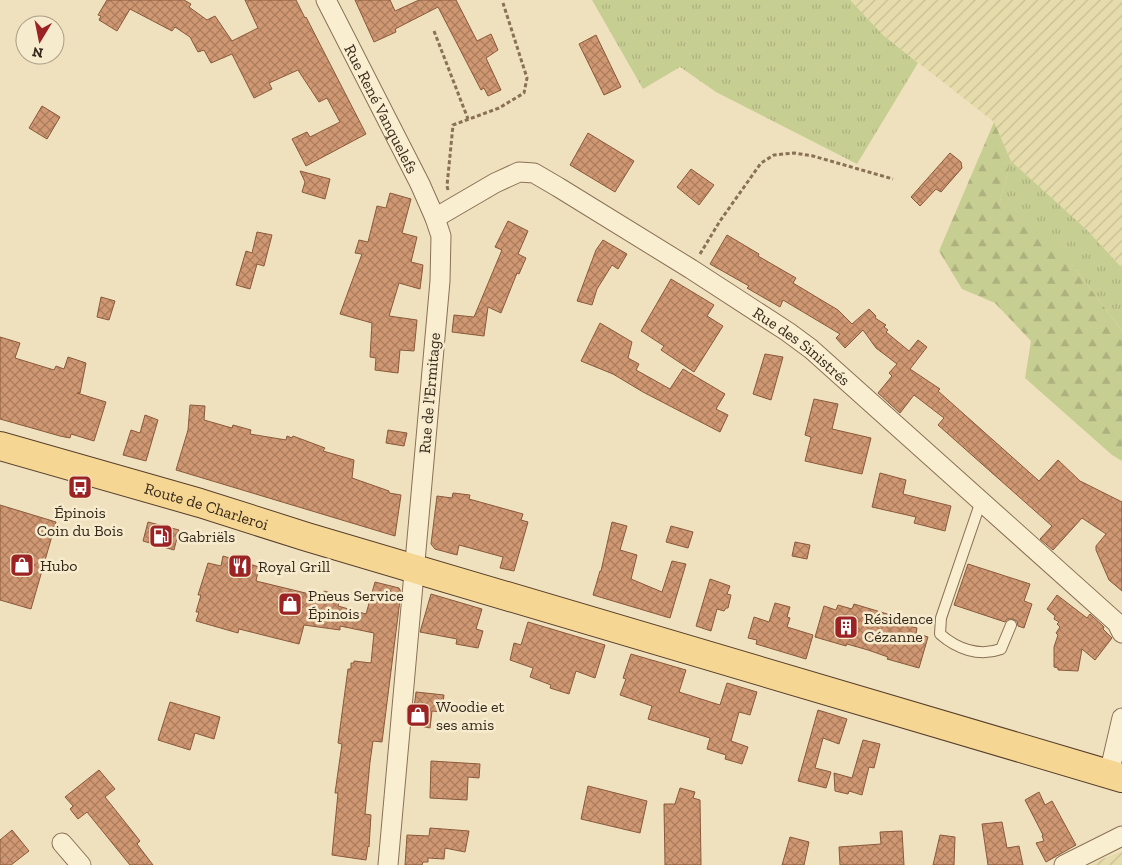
<svg xmlns="http://www.w3.org/2000/svg" width="1122" height="865" font-family="'Zilla Slab',serif">
<style>
.farmland{fill:url(#farmland-furrows)}
.grass{fill:url(#grass-tufts)}
.forest{fill:url(#forest-firs)}
.building{fill:url(#building-cross-hatch);stroke:#89593b}
.lines{fill:none;stroke-linecap:round;stroke-linejoin:round}
.lane-casing{stroke:#897156;stroke-width:12}
.street-casing{stroke:#897156;stroke-width:21}
.primary-casing{stroke:#563f2b;stroke-width:30}
.path{stroke:#897156;stroke-width:3;stroke-dasharray:4 2.5;stroke-linecap:butt}
.lane{stroke:#faeed1;stroke-width:10}
.street{stroke:#faeed1;stroke-width:19}
.primary{stroke:#f6d693;stroke-width:28}
.labels{text-anchor:middle;stroke-width:5;stroke-linejoin:round;paint-order:stroke}
.street-label{font-size:16px;fill:#37291b;stroke:#f7ebce}
.poi-label{font-size:16px;fill:#37291b;stroke:#f7ebce;text-anchor:start}
</style>
<defs>
<pattern id="farmland-furrows" width="10" height="10" patternUnits="userSpaceOnUse" patternTransform="scale(1.25)"><rect width="10" height="10" fill="#e6dcab"/><path d="M-1 1l2-2M0 10L10 0M9 11l2-2" fill="none" stroke="#c6bd93"/></pattern>
<pattern id="grass-tufts" width="24" height="20" patternUnits="userSpaceOnUse" patternTransform="scale(1.25)"><rect width="24" height="20" fill="#c7ce92"/><path d="M3 7l-1-3M5 7V3M7 7l1-3M15 17l-1-3M17 17v-4M19 17l1-3" fill="none" stroke="#acb17d"/></pattern>
<pattern id="forest-firs" width="22" height="20" patternUnits="userSpaceOnUse" patternTransform="scale(1.25)"><rect width="22" height="20" fill="#c7ce92"/><path d="M5 1l3.5 6h-7zM16 11l3.5 6h-7z" fill="#acb17d"/></pattern>
<pattern id="building-cross-hatch" width="8" height="8" patternUnits="userSpaceOnUse" patternTransform="scale(1.25)"><rect width="8" height="8" fill="#d09872"/><path d="M0 0l8 8M0 8l8-8" fill="none" stroke="#aa7c5d"/></pattern>
</defs>
<rect width="100%" height="100%" fill="#f0e1be"/>
<g class="farmland">
<polygon points="850,0 1122,0 1122,268 1087,230 1011,161 994,122 883,35"/>
<polygon points="1122,851 1122,865 1091,865 1100,860"/>
</g>
<g class="grass">
<polygon points="592,0 850,0 883,35 918,63 857,164 716,92 680,67 643,89"/>
<polygon points="1011,161 1087,230 1122,268 1122,331 1074,267 999,205"/>
</g>
<polygon class="forest" points="994,122 1011,161 999,205 1046,238 1074,267 1122,331 1122,461 1112,455 1025,378 1031,341 995,303 962,289 939,251"/>
<g class="building">
<polygon points="107,0 184,0 191,4 189,7 207,20 215,16 232,41 258,28 245,0 296,0 305,18 306,17 366,134 306,166 292,139 307,132 310,137 340,122 327,98 319,102 298,70 269,83 272,89 254,98 232,54 211,63 204,50 198,52 190,37 175,27 172,31 130,9 117,31 99,20 101,16 98,15"/>
<polygon points="355,0 390,0 395,11 419,0 456,0 477,41 491,34 498,50 486,58 501,90 488,96 484,88 481,90 438,7 395,29 396,32 374,42"/>
<polygon points="596,35 621,87 604,95 579,44"/>
<polygon points="42,106 60,117 47,139 29,128"/>
<polygon points="588,133 634,161 615,192 570,165"/>
<polygon points="950,153 961,162 962,168 941,192 936,189 920,206 911,197"/>
<polygon points="691,169 714,185 699,205 677,187"/>
<polygon points="300,171 330,179 325,199 302,192 305,182"/>
<polygon points="390,193 411,199 402,233 417,237 411,262 423,265 420,289 399,283 389,316 417,320 414,351 400,350 398,373 375,370 376,358 370,357 372,323 340,314 362,254 355,253 359,240 368,242 377,206 386,208"/>
<polygon points="508,221 528,231 518,254 526,258 519,274 517,273 501,313 488,307 484,336 452,332 454,315 474,317 502,250 495,247"/>
<polygon points="257,232 272,235 264,266 257,264 250,289 236,285 246,251 252,253"/>
<polygon points="727,235 759,254 758,256 796,278 793,283 838,310 852,324 869,309 876,316 875,318 886,325 884,327 888,330 886,332 909,351 918,340 927,347 910,369 940,389 938,391 1039,481 1058,460 1080,481 1122,502 1122,591 1109,580 1096,550 1096,546 1106,534 1082,518 1053,550 1040,539 1052,526 938,425 944,418 914,395 900,413 878,393 892,376 889,373 897,364 876,348 863,330 845,348 836,338 840,334 783,300 780,307 747,288 749,286 710,264"/>
<polygon points="603,240 627,254 618,269 612,265 597,289 592,305 577,301 596,250"/>
<polygon points="671,279 714,305 707,316 723,326 694,372 661,350 664,346 641,331"/>
<polygon points="101,297 115,301 109,320 97,317"/>
<polygon points="600,323 632,342 628,358 639,364 636,370 670,389 683,369 725,394 716,409 728,415 720,432 643,392 613,374 581,361"/>
<polygon points="0,337 20,343 15,358 54,370 56,366 64,369 68,357 86,363 80,393 77,393 106,402 94,441 71,434 70,438 60,436 0,419"/>
<polygon points="765,354 783,357 771,400 753,394"/>
<polygon points="814,399 838,404 832,429 871,438 862,474 805,461 811,437 805,435"/>
<polygon points="190,405 205,406 204,420 232,428 233,425 251,430 250,434 286,440 287,436 292,438 293,436 325,448 323,451 354,460 352,478 389,491 389,493 401,495 395,536 176,470 188,430"/>
<polygon points="145,415 158,420 146,461 123,455 131,430 140,433"/>
<polygon points="388,430 407,433 404,446 386,443"/>
<polygon points="880,473 906,480 903,494 951,506 945,531 914,523 916,517 872,507"/>
<polygon points="453,493 470,495 469,499 523,514 521,520 528,522 514,571 500,568 503,557 459,545 457,555 435,549 431,544 437,496 452,498"/>
<polygon points="0,505 56,522 31,609 0,600"/>
<polygon points="148,522 179,530 174,550 143,541"/>
<polygon points="612,522 627,526 620,550 637,555 631,579 662,592 672,561 686,564 670,618 593,595 600,571 601,571"/>
<polygon points="671,526 693,532 688,548 666,542"/>
<polygon points="795,542 810,545 807,559 792,556"/>
<polygon points="223,556 259,567 256,581 322,597 324,591 341,596 338,606 366,614 375,582 399,588 401,592 382,742 373,741 370,762 365,814 371,815 369,847 368,846 366,860 332,855 338,793 335,793 342,744 338,743 348,669 351,669 351,663 354,663 354,661 371,663 374,633 340,626 340,630 304,625 299,644 239,629 238,633 196,621 199,612 196,612 201,595 198,595 208,563 221,566"/>
<polygon points="968,564 1030,584 1024,601 1032,604 1024,628 1018,626 1017,621 1013,619 1007,619 1005,622 954,605"/>
<polygon points="710,579 730,586 727,594 731,595 728,608 726,608 724,611 717,609 711,631 696,626"/>
<polygon points="431,594 482,609 476,629 483,631 478,648 456,644 457,639 420,632"/>
<polygon points="1057,595 1087,618 1090,614 1104,627 1103,629 1112,638 1095,660 1082,649 1078,671 1058,670 1058,668 1054,667 1054,647 1058,635 1056,633 1060,627 1057,624 1059,622 1054,619 1055,616 1047,609"/>
<polygon points="775,603 790,607 787,617 790,618 787,627 813,635 806,659 756,644 757,640 748,638 754,617 769,622"/>
<polygon points="854,604 904,619 902,624 917,628 916,633 928,637 919,668 887,659 888,657 868,650 847,644 846,646 815,637 824,606 836,610 838,605 852,609"/>
<polygon points="528,622 605,645 595,678 576,671 569,694 550,688 551,685 530,677 533,668 510,660 514,643 521,645"/>
<polygon points="631,654 686,670 679,692 720,705 727,683 757,692 750,715 739,712 731,741 748,747 742,764 725,759 726,755 707,749 710,738 648,719 652,706 620,695 626,679 623,678"/>
<polygon points="416,692 444,695 442,712 432,711 430,728 412,724"/>
<polygon points="170,702 220,717 214,739 195,733 190,750 158,740"/>
<polygon points="818,710 847,719 839,744 823,738 815,768 831,772 826,788 798,781"/>
<polygon points="863,740 880,744 874,768 869,767 862,795 849,791 848,794 835,791 834,773 852,778"/>
<polygon points="431,761 480,764 479,778 468,777 467,800 430,798"/>
<polygon points="99,770 115,789 105,797 140,841 137,844 153,865 130,865 87,812 78,819 70,809 73,806 65,797"/>
<polygon points="588,786 647,801 640,833 581,819"/>
<polygon points="680,788 695,792 693,798 700,800 701,865 665,865 664,804 675,804"/>
<polygon points="1039,792 1045,805 1052,801 1076,845 1046,862 1036,843 1044,841 1042,836 1043,835 1025,800"/>
<polygon points="1002,822 1007,848 1019,846 1023,865 988,865 982,824"/>
<polygon points="430,828 469,831 465,852 445,848 444,859 428,858 428,862 423,862 422,865 405,865 407,835 429,836"/>
<polygon points="12,830 29,851 11,865 0,865 0,840"/>
<polygon points="902,831 904,865 840,865 839,847 881,844 880,832"/>
<polygon points="940,835 955,837 954,865 933,865"/>
<polygon points="790,837 809,842 804,865 782,865"/>
</g>
<g class="lines">
<g class="lane-casing">
<path id="lane" d="M981 501 941 618 940 634C957 649 979 657 1001 649L1011 625"/>
</g>
<g class="street-casing">
<g id="street">
<path id="s1" d="M326 0 420 184 435 218 441 236 440 281 388 865"/>
<path id="s2" d="M435 218 495 183 519 172 534 173 558 187 691 269 788 332 811 349 1117 623 1122 633"/>
<polyline points="1109,774 1122,718"/>
<polyline points="62,843 81,865"/>
<polyline points="1064,865 1122,836"/>
</g>
</g>
<g class="primary-casing">
<g id="primary">
<path id="s3" d="M0 446 200 503 307 537 1122 778"/>
</g>
</g>
<g class="path">
<polyline points="434,31 468,119"/>
<polyline points="448,190 447,186 453,125 499,108 524,93 527,78 503,3"/>
<polyline points="700,254 720,221 761,163 774,155 794,153 813,156 893,179"/>
</g>
<use href="#lane" class="lane"/>
<use href="#street" class="street"/>
<use href="#primary" class="primary"/>
</g>
<defs>
<g id="bus-square" transform="scale(1.25)"><rect x="-9" y="-9" width="18" height="18" rx="4" fill="#9b2324" stroke="#f7ebce"/><path d="M-5-6H5V4H4V6H2V4H-2V6H-4V4H-5ZM-3.5-4V0h7V-4ZM-3.5 1.2v1.5H-2V1.2ZM2 1.2v1.5H3.5V1.2Z" fill="#fff"/></g>
<g id="fuel-square" transform="scale(1.25)"><rect x="-9" y="-9" width="18" height="18" rx="4" fill="#9b2324" stroke="#f7ebce"/><path d="M-5.5-6h7V0h2V4h1.3V-2.5L3-4.5l.8-.8L6-3V5H2.5V1h-1V6h-7ZM-4.2-4.7v3.2H.2V-4.7Z" fill="#fff"/></g>
<g id="shop-square" transform="scale(1.25)"><rect x="-9" y="-9" width="18" height="18" rx="4" fill="#9b2324" stroke="#f7ebce"/><path d="M-5-2.5h2.3a2.7 3.5 0 0 1 5.4 0H5L5.5 6h-11ZM-1.5-2.5h3a1.5 2.3 0 0 0-3 0Z" fill="#fff"/></g>
<g id="restaurant-square" transform="scale(1.25)"><rect x="-9" y="-9" width="18" height="18" rx="4" fill="#9b2324" stroke="#f7ebce"/><path d="M-5-6h1v4h1v-4h1v4h1v-4h1v5L-1.5 .5V6h-2V.5L-5-1ZM5-6V6H3V1.5H1.5Q1.5-4 5-6Z" fill="#fff"/></g>
<g id="building-square" transform="scale(1.25)"><rect x="-9" y="-9" width="18" height="18" rx="4" fill="#9b2324" stroke="#f7ebce"/><path d="M-4-6H4V6H1V3H-1V6H-4ZM-2.5-4.3h1.7v1.8h-1.7ZM.8-4.3h1.7v1.8H.8ZM-2.5-1h1.7V.8h-1.7ZM.8-1h1.7V.8H.8Z" fill="#fff"/></g>
</defs>
<g fill-rule="evenodd">
<use href="#bus-square" x="80" y="487"/>
<use href="#fuel-square" x="161" y="536"/>
<use href="#shop-square" x="22" y="565"/>
<use href="#restaurant-square" x="240" y="566"/>
<use href="#shop-square" x="290" y="604"/>
<use href="#building-square" x="846" y="627"/>
<use href="#shop-square" x="418" y="715"/>
</g>
<g class="labels">
<g class="street-label">
<text dy="6" stroke="none"><textPath href="#s1" startOffset="122">Rue René Vanquelefs</textPath></text>
<text dy="6" stroke="none"><textPath href="#s2" startOffset="430">Rue des Sinistrés</textPath></text>
<text transform="translate(429 393) rotate(-85)" y="6">Rue de l'Ermitage</text>
<text dy="6" stroke="none"><textPath href="#s3" startOffset="215">Route de Charleroi</textPath></text>
</g>
<g class="poi-label">
<text x="80" y="518" text-anchor="middle">Épinois<tspan x="80" dy="18">Coin du Bois</tspan></text>
<text x="178" y="542">Gabriëls</text>
<text x="40" y="571">Hubo</text>
<text x="258" y="572">Royal Grill</text>
<text x="308" y="601">Pneus Service<tspan x="308" dy="18">Épinois</tspan></text>
<text x="864" y="624">Résidence<tspan x="864" dy="18">Cézanne</tspan></text>
<text x="436" y="712">Woodie et<tspan x="436" dy="18">ses amis</tspan></text>
</g>
</g>
<g transform="translate(40 40) rotate(190)"><circle r="24" fill="#f7ebce" stroke="#aa9d86"/>
<path d="M0-4L9 19L0 12L-9 19Z" fill="#9b2324"/>
<text y="-8" font-size="14" font-weight="bold" text-anchor="middle" fill="#37291b">N</text>
</g>
</svg>
